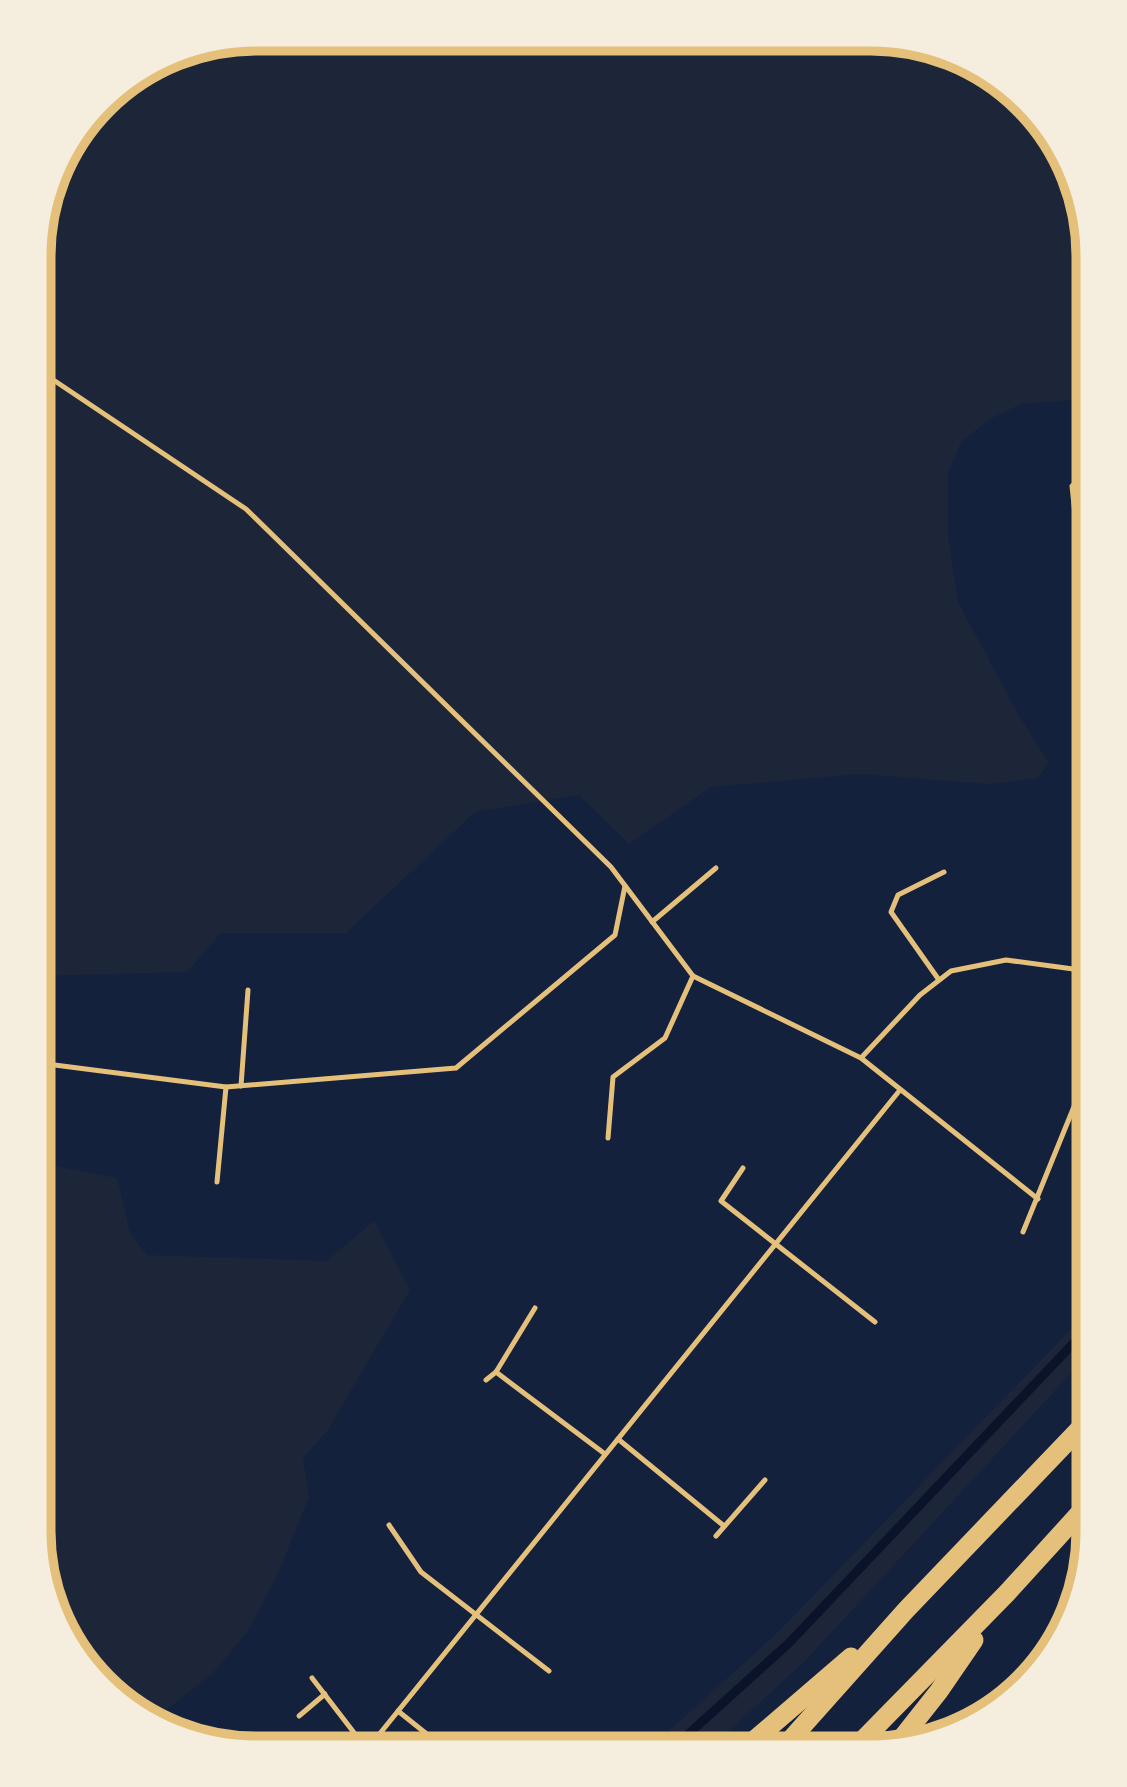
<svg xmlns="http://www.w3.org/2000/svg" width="1127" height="1787" font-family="Cabin,sans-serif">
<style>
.green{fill:#1d2539}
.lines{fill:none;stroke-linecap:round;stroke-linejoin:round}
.stream{stroke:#0b132b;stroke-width:9}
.service{stroke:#e5c07b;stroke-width:5}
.trunk{stroke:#e5c07b;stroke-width:19}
.rim{fill:none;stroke:#e5c07b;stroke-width:9}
</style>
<rect width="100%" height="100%" fill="#14213d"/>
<g class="green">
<polygon points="256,39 900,40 976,72 1043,145 1072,173 1088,256 1088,399 1021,404 990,419 961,442 948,473 948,536 958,602 1018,714 1049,763 1038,778 988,784 860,774 711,787 629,844 579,795 475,812 346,933 221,933 187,972 39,976 40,228 61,159 112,93 173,55"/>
<polygon points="39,1163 117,1178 130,1233 147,1255 326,1261 374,1221 410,1290 327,1431 303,1458 309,1497 277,1576 248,1631 212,1674 157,1717 124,1704 55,1614 39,1531"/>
<polygon points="1088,1307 1088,1355 805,1661 710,1748 650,1748 776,1634 1077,1323"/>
</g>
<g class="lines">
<polyline class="stream" points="673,1748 789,1643 1085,1331"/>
<g class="service">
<polyline points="40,371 246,509 611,867 693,976 861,1058 1038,1199"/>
<polyline points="1088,598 1082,580 1072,486 1088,471"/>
<polyline points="652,922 716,868"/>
<polyline points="939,980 891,912 898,895 944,872"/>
<polyline points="861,1058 920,995 951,971 1006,960 1088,971"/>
<polyline points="39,1063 226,1087 456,1068 615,935 625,886"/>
<polyline points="241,1086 248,990"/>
<polyline points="608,1138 613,1077 665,1038 693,976"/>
<polyline points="743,1168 721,1201 875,1322"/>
<polyline points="217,1182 226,1087"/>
<polyline points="1023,1232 1084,1082"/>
<polyline points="496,1372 605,1454"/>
<polyline points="486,1380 496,1372 535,1308"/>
<polyline points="618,1439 724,1526"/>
<polyline points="389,1525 421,1572 549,1671"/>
<polyline points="716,1536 765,1480"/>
<polyline points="312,1678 365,1747"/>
<polyline points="398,1711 443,1747"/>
<polyline points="299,1716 325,1694"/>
<polyline points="369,1747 900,1090"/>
</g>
<g class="trunk">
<polyline points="898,1743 939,1691 974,1640"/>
<polyline points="745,1748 851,1657"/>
<polyline points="783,1748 906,1610 1088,1420"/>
<polyline points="855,1748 1007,1593 1088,1504"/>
</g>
</g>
<path d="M0 0H1127V1787H0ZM256 51H871A205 205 0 0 1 1076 256V1531A205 205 0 0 1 871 1736H256A205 205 0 0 1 51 1531V256A205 205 0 0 1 256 51Z" fill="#f5edde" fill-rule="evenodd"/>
<path class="rim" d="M256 51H871A205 205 0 0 1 1076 256V1531A205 205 0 0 1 871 1736H256A205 205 0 0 1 51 1531V256A205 205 0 0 1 256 51Z"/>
</svg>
